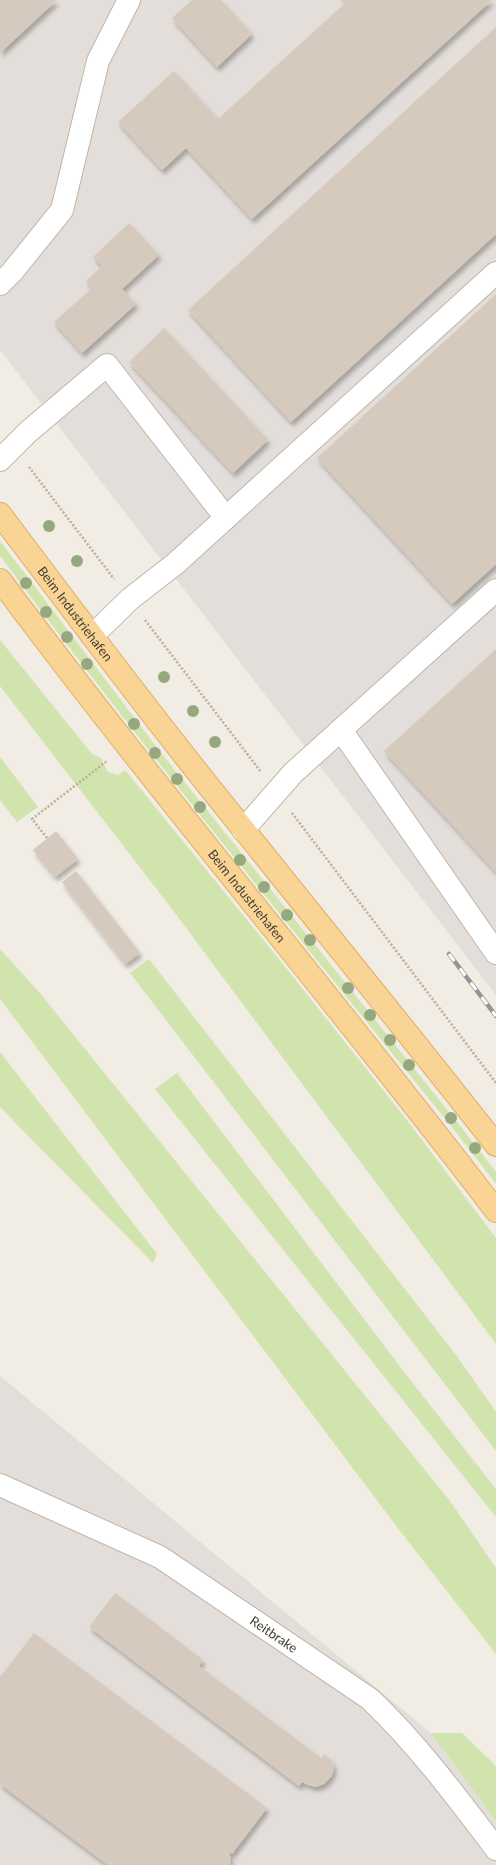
<svg xmlns="http://www.w3.org/2000/svg" width="496" height="1865" font-family="Lato,sans-serif">
<style>
.industrial{fill:#e3ded9}
.green{fill:#d1e4ae}
.building{fill:#d5cabd;filter:url(#shadow)}
.lines{fill:none;stroke-linecap:round;stroke-linejoin:round}
.minor-casing{stroke:#bfb6aa;stroke-width:24}
.major-casing{stroke:#deaf66;stroke-width:24}
.path{stroke:#bdad99;stroke-width:2.5;stroke-dasharray:2 2;stroke-linecap:butt}
.minor{stroke:#fff;stroke-width:22}
.major{stroke:#fad495;stroke-width:22}
.rail-casing{stroke:#949494;stroke-width:4.5}
.rail{stroke:#fff;stroke-width:3;stroke-dasharray:9;stroke-linecap:butt}
.tree{fill:#96a97e}
.labels{text-anchor:middle;stroke-width:3;stroke-linejoin:round;paint-order:stroke}
.street-label{font-size:13px;fill:#433c34;stroke:#fff}
</style>
<defs>
<filter id="shadow"><feDropShadow dx="2.5" dy="4.5" stdDeviation="2" flood-color="#0004"/></filter>
</defs>
<rect width="100%" height="100%" fill="#f1ece4"/>
<g class="industrial">
<polygon points="0,0 496,0 496,995 0,350"/>
<polygon points="0,1376 431,1733 496,1821 496,1865 0,1865"/>
</g>
<g class="green">
<path d="M0 541 158 749 461 1127 496 1172V1184L455 1131C302 941 146 752 0 556Z"/>
<polygon points="0,640 92,754 101,758 108,772 118,775 125,770 278,958 406,1119 496,1238 496,1344 172,909 0,686"/>
<polygon points="0,757 38,807 17,822 0,800"/>
<polygon points="0,949 39,992 450,1501 496,1568 496,1654 400,1531 0,999"/>
<polygon points="149,959 456,1355 496,1412 496,1451 130,973"/>
<polygon points="0,1052 157,1254 153,1263 0,1107"/>
<polygon points="177,1073 408,1377 496,1489 496,1517 155,1089"/>
<polygon points="431,1733 462,1733 496,1766 496,1821"/>
</g>
<g class="building">
<polygon points="0,0 57,0 0,53"/>
<polygon points="192,0 221,0 252,34 217,67 172,18"/>
<polygon points="340,0 492,0 252,219 186,148 162,170 118,122 174,71 218,119 344,4"/>
<polygon points="496,27 496,234 291,422 188,310"/>
<polygon points="129,223 159,255 122,289 136,304 82,353 54,322 92,288 86,281 102,266 93,257"/>
<polygon points="496,294 496,564 452,604 317,458"/>
<polygon points="164,328 268,440 233,473 129,362"/>
<polygon points="496,649 496,872 384,751"/>
<polygon points="56,831 78,859 55,877 33,850"/>
<polygon points="76,871 140,953 125,964 62,882"/>
<polygon points="115,1593 203,1660 199,1666 321,1758 324,1754 329,1758 333,1763 334,1770 331,1777 324,1784 316,1787 308,1785 302,1782 299,1786 89,1627"/>
<polygon points="34,1633 267,1808 232,1854 229,1852 231,1860 230,1865 108,1865 0,1784 0,1677"/>
</g>
<g class="lines">
<g class="minor-casing">
<g id="minor">
<polyline points="0,284 12,272 62,210 98,61 129,0"/>
<polyline points="0,460 28,432 107,365 226,518"/>
<polyline points="92,636 130,599 175,564 496,273"/>
<polyline points="341,730 496,953"/>
<polyline points="243,830 293,773 496,590"/>
<path id="s1" d="M0 1485 160 1557 370 1699C417 1744 456 1796 496 1849"/>
</g>
</g>
<g class="major-casing">
<g id="major">
<path id="s2" d="M0 514C80 620 160 727 244 830 328 935 413 1039 496 1145"/>
<path id="s3" d="M0 580C160 795 334 998 496 1211"/>
</g>
</g>
<g class="path">
<polyline points="29,467 114,579"/>
<polyline points="145,620 261,772"/>
<polyline points="292,813 496,1083"/>
<polyline points="47,838 32,819 107,761"/>
</g>
<use href="#minor" class="minor"/>
<use href="#major" class="major"/>
<g class="rail-casing">
<polyline id="rail" points="449,954 496,1016"/>
</g>
<use href="#rail" class="rail"/>
</g>
<g class="tree">
<circle cx="49" cy="526" r="6"/>
<circle cx="77" cy="561" r="6"/>
<circle cx="26" cy="583" r="6"/>
<circle cx="46" cy="612" r="6"/>
<circle cx="67" cy="637" r="6"/>
<circle cx="87" cy="664" r="6"/>
<circle cx="164" cy="677" r="6"/>
<circle cx="193" cy="711" r="6"/>
<circle cx="134" cy="724" r="6"/>
<circle cx="215" cy="742" r="6"/>
<circle cx="155" cy="753" r="6"/>
<circle cx="177" cy="779" r="6"/>
<circle cx="200" cy="807" r="6"/>
<circle cx="240" cy="860" r="6"/>
<circle cx="264" cy="887" r="6"/>
<circle cx="287" cy="915" r="6"/>
<circle cx="310" cy="940" r="6"/>
<circle cx="348" cy="988" r="6"/>
<circle cx="370" cy="1015" r="6"/>
<circle cx="390" cy="1040" r="6"/>
<circle cx="409" cy="1065" r="6"/>
<circle cx="451" cy="1118" r="6"/>
<circle cx="475" cy="1148" r="6"/>
</g>
<g class="labels">
<g class="street-label">
<text dy="5" stroke="none"><textPath href="#s2" startOffset="125">Beim Industriehafen</textPath></text>
<text dy="5" stroke="none"><textPath href="#s3" startOffset="401">Beim Industriehafen</textPath></text>
<text dy="5" stroke="none"><textPath href="#s1" startOffset="313">Reitbrake</textPath></text>
</g>
</g>
</svg>
